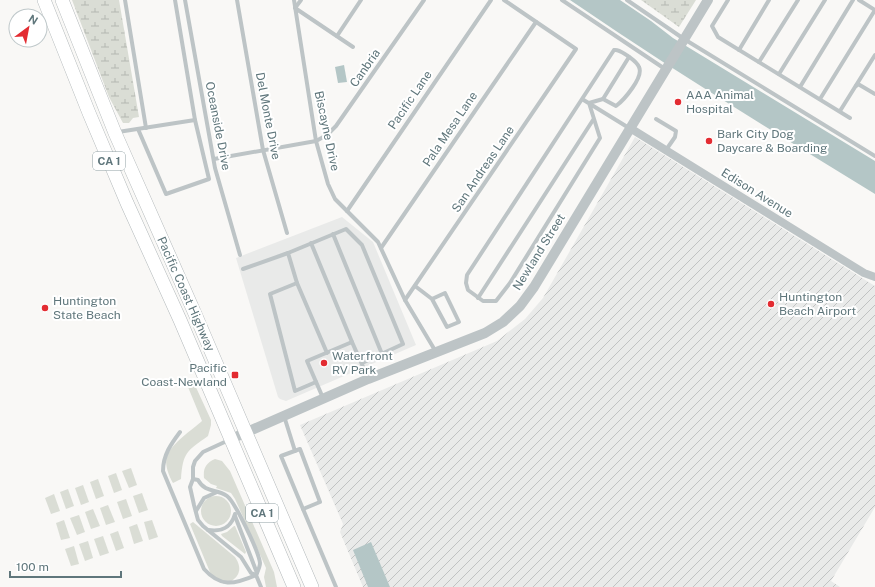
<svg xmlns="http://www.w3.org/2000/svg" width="875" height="587" font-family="'Public Sans',sans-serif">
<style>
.built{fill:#e9eae9}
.industrial{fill:url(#industrial-furrows)}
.grass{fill:#daddd5}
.wetland{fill:url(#wetland-marsh)}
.water{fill:#b4c6c6}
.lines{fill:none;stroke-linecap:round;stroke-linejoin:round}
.trunk-casing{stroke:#b3b9bb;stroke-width:14}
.service{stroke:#bdc4c6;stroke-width:4}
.minor{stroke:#bdc4c6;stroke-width:8}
.tertiary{stroke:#bdc4c6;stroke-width:10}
.trunk{stroke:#fff;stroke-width:13}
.poi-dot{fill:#e32c32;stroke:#fff;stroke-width:1.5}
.labels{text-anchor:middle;stroke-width:4;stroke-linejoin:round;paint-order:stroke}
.shield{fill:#fff;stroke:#8f9fa3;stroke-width:1}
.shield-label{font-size:11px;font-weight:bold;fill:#5f767b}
.street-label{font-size:12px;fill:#5f767b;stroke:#fff}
.poi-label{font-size:12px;fill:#5f767b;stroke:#fff;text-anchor:start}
</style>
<defs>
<pattern id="industrial-furrows" width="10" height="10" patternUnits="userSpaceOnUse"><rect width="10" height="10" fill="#e9eae9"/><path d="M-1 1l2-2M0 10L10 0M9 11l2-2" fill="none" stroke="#c0c2c2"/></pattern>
<pattern id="wetland-marsh" width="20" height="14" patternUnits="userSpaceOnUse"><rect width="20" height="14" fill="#daddd5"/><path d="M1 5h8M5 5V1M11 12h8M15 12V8" fill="none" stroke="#b4b8b2"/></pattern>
</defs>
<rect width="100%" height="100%" fill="#f9f8f6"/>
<polygon class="built" points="342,217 373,242 416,345 286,401 280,399 278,397 236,258"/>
<polygon class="industrial" points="635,137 875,286 875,507 831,581 840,587 363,587 340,532 343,524 300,425 497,341 525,319 543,298"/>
<g class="grass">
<path d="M194 383 211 420V425L208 436C187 451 183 452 181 479L173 483C169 476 164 464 167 456 172 443 192 430 202 421L188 387Z"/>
<path d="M215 459 222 461 230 471 274 572 277 587H266L264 577 266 568 235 499 231 493 216 488 217 486 211 484 204 478C203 468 206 463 215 459Z"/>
<polygon points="131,468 137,485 129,488 122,471"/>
<polygon points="116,473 122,490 114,493 108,476"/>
<polygon points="98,479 104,496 96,499 90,482"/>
<polygon points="83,485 89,502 81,505 75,488"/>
<polygon points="68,489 74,506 66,509 60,492"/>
<polygon points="142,493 148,510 139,513 133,496"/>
<polygon points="54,494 60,511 51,514 45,498"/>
<circle cx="216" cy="511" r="15"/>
<polygon points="126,499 132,516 123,519 117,502"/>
<polygon points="108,505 115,522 106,525 100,508"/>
<polygon points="93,509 100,526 91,529 85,512"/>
<polygon points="79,515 85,532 77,535 70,518"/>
<polygon points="64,520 70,538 61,540 56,523"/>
<polygon points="152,520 158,537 149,540 144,522"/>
<path d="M193 522 235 557C244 570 238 580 224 584L212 577 190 524Z"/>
<polygon points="137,524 143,541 134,544 129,527"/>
<polygon points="234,526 235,526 246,552 245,554 222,536 221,534 227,532"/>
<polygon points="118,531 124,548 116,551 110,534"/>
<polygon points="103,536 109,553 100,556 94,539"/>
<polygon points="88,541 93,558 85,561 79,544"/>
<polygon points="74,546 79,564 71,566 65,549"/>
</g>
<g class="wetland">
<polygon points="72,0 119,0 139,117 133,118 129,123 123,123 109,97"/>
<polygon points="641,0 696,0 679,27"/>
</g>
<g class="water">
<path d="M570 0H620L651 21 673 38 875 161V194C772 131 669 68 570 0Z"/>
<polygon points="344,65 347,82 338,83 335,67"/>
<polygon points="371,542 390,587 368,587 353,550"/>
</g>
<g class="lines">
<g class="trunk-casing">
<g id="trunk">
<polyline points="44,0 89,113 127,203 180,320 294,587"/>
<polyline points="62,0 115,133 196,316 312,587"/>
</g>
</g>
<g class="service">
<polyline points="125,0 146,128"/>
<polyline points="185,0 215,168 240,255"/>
<polyline points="237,0 263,150 287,233"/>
<polyline points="294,0 316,141 328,184 335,199 378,242 405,300 436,352"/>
<polyline points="301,0 295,8 353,47"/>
<polyline points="562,0 665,69"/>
<polyline points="627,0 684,39 875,156"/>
<polyline points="728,0 712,26 718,37 850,118"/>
<polyline points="859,0 875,10"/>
<polyline points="337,36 361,0"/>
<polyline points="739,50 769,0"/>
<polyline points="759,62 798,0"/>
<polyline points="779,74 825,0"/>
<polyline points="856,86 858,84 875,94"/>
<polyline points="800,87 853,0"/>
<path d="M582 99 614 50C619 49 623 53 628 56 632 59 637 62 639 67 644 77 624 100 616 106L603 99 589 103 600 138 510 283 496 301H483L468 290 466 283 467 275 582 99 629 128"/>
<polyline points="603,99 629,57"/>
<polyline points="820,99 875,10"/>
<polyline points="840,111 875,55"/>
<polyline points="656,119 676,131 675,137 666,150"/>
<polyline points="138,129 166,194 209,179 195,120 175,0"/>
<polyline points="118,132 195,120"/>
<polyline points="214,159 316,141 327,135 336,126 424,0"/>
<polyline points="347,211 491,0"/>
<polyline points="333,234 382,354"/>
<polyline points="311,243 352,342"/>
<polyline points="381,248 536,22"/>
<polyline points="243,269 288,253"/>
<polyline points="297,283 327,353"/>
<polyline points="415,286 432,299 447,327 459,322 445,293 432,299"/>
<polyline points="478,298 593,120"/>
<polyline points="405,300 576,49 504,0"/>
<polyline points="316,382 295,391 270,294 297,283 288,253 346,229 362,245 403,344 362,363"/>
<polyline points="323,398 307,361 352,342 368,378"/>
<polyline points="284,416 295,451"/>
<path d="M180 432C171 444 163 455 163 471L204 569C220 587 233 585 256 575 258 571 260 567 260 563 259 552 235 502 227 496 216 488 206 494 198 480L193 479"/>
<polyline points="229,440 203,452 195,461 193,467 193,479 190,487 194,505 198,520 203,526 241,557 251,573 256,575 261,587"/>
<polygon points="300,449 320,502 303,509 281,456"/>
<polyline points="303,509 336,587"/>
<polyline points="196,511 204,498 217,492"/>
<polyline points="235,516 257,573"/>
<path d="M208 530C222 532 231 528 235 514"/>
</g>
<polyline class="minor" points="630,128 864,273 875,277"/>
<polyline class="tertiary" points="231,439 368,379 485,333 503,322 520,306 534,287 708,0"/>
<use href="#trunk" class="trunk"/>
</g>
<g class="poi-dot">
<circle cx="678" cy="102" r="4"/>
<circle cx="709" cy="141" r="4"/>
<circle cx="771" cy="304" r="4"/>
<circle cx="45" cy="308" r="4"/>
<circle cx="324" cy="363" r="4"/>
<rect x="231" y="371" width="8" height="8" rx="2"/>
</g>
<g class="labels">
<g class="shield">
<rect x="93" y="152" width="32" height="18" rx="3"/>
<rect x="246" y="504" width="32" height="18" rx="3"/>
</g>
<g class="shield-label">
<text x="109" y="165">CA 1</text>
<text x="262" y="517">CA 1</text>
</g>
<g class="street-label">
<text transform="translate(365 68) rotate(-55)" y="4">Canbria</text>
<text transform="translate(410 100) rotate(-56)" y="4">Pacific Lane</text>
<text transform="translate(268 116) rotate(79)" y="4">Del Monte Drive</text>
<text transform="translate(218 126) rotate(79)" y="4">Oceanside Drive</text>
<text transform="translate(450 129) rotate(-56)" y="4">Pala Mesa Lane</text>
<text transform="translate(327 131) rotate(78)" y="4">Biscayne Drive</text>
<text transform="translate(483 169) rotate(-56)" y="4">San Andreas Lane</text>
<text transform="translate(757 193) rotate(32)" y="4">Edison Avenue</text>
<text transform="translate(539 252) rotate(-58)" y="4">Newland Street</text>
<text transform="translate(186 294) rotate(66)" y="4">Pacific Coast Highway</text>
</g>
<g class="poi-label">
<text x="686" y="99">AAA Animal<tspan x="686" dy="14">Hospital</tspan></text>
<text x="717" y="138">Bark City Dog<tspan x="717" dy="14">Daycare &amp; Boarding</tspan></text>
<text x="779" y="301">Huntington<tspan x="779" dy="14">Beach Airport</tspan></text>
<text x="53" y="305">Huntington<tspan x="53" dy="14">State Beach</tspan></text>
<text x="332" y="360">Waterfront<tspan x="332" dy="14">RV Park</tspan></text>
<text x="227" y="372" text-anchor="end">Pacific<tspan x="227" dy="14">Coast-Newland</tspan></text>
</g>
</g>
<g transform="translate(28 28) rotate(32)"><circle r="19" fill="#ffffff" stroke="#bfc8ca"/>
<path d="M0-3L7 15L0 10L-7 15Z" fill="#e32c32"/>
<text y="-6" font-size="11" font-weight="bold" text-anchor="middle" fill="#5f767b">N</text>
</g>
<path d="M10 571v6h111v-6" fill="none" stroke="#5f767b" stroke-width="2"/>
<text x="16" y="571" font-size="12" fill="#5f767b" stroke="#ffffff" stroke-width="3" paint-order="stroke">100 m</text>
</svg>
